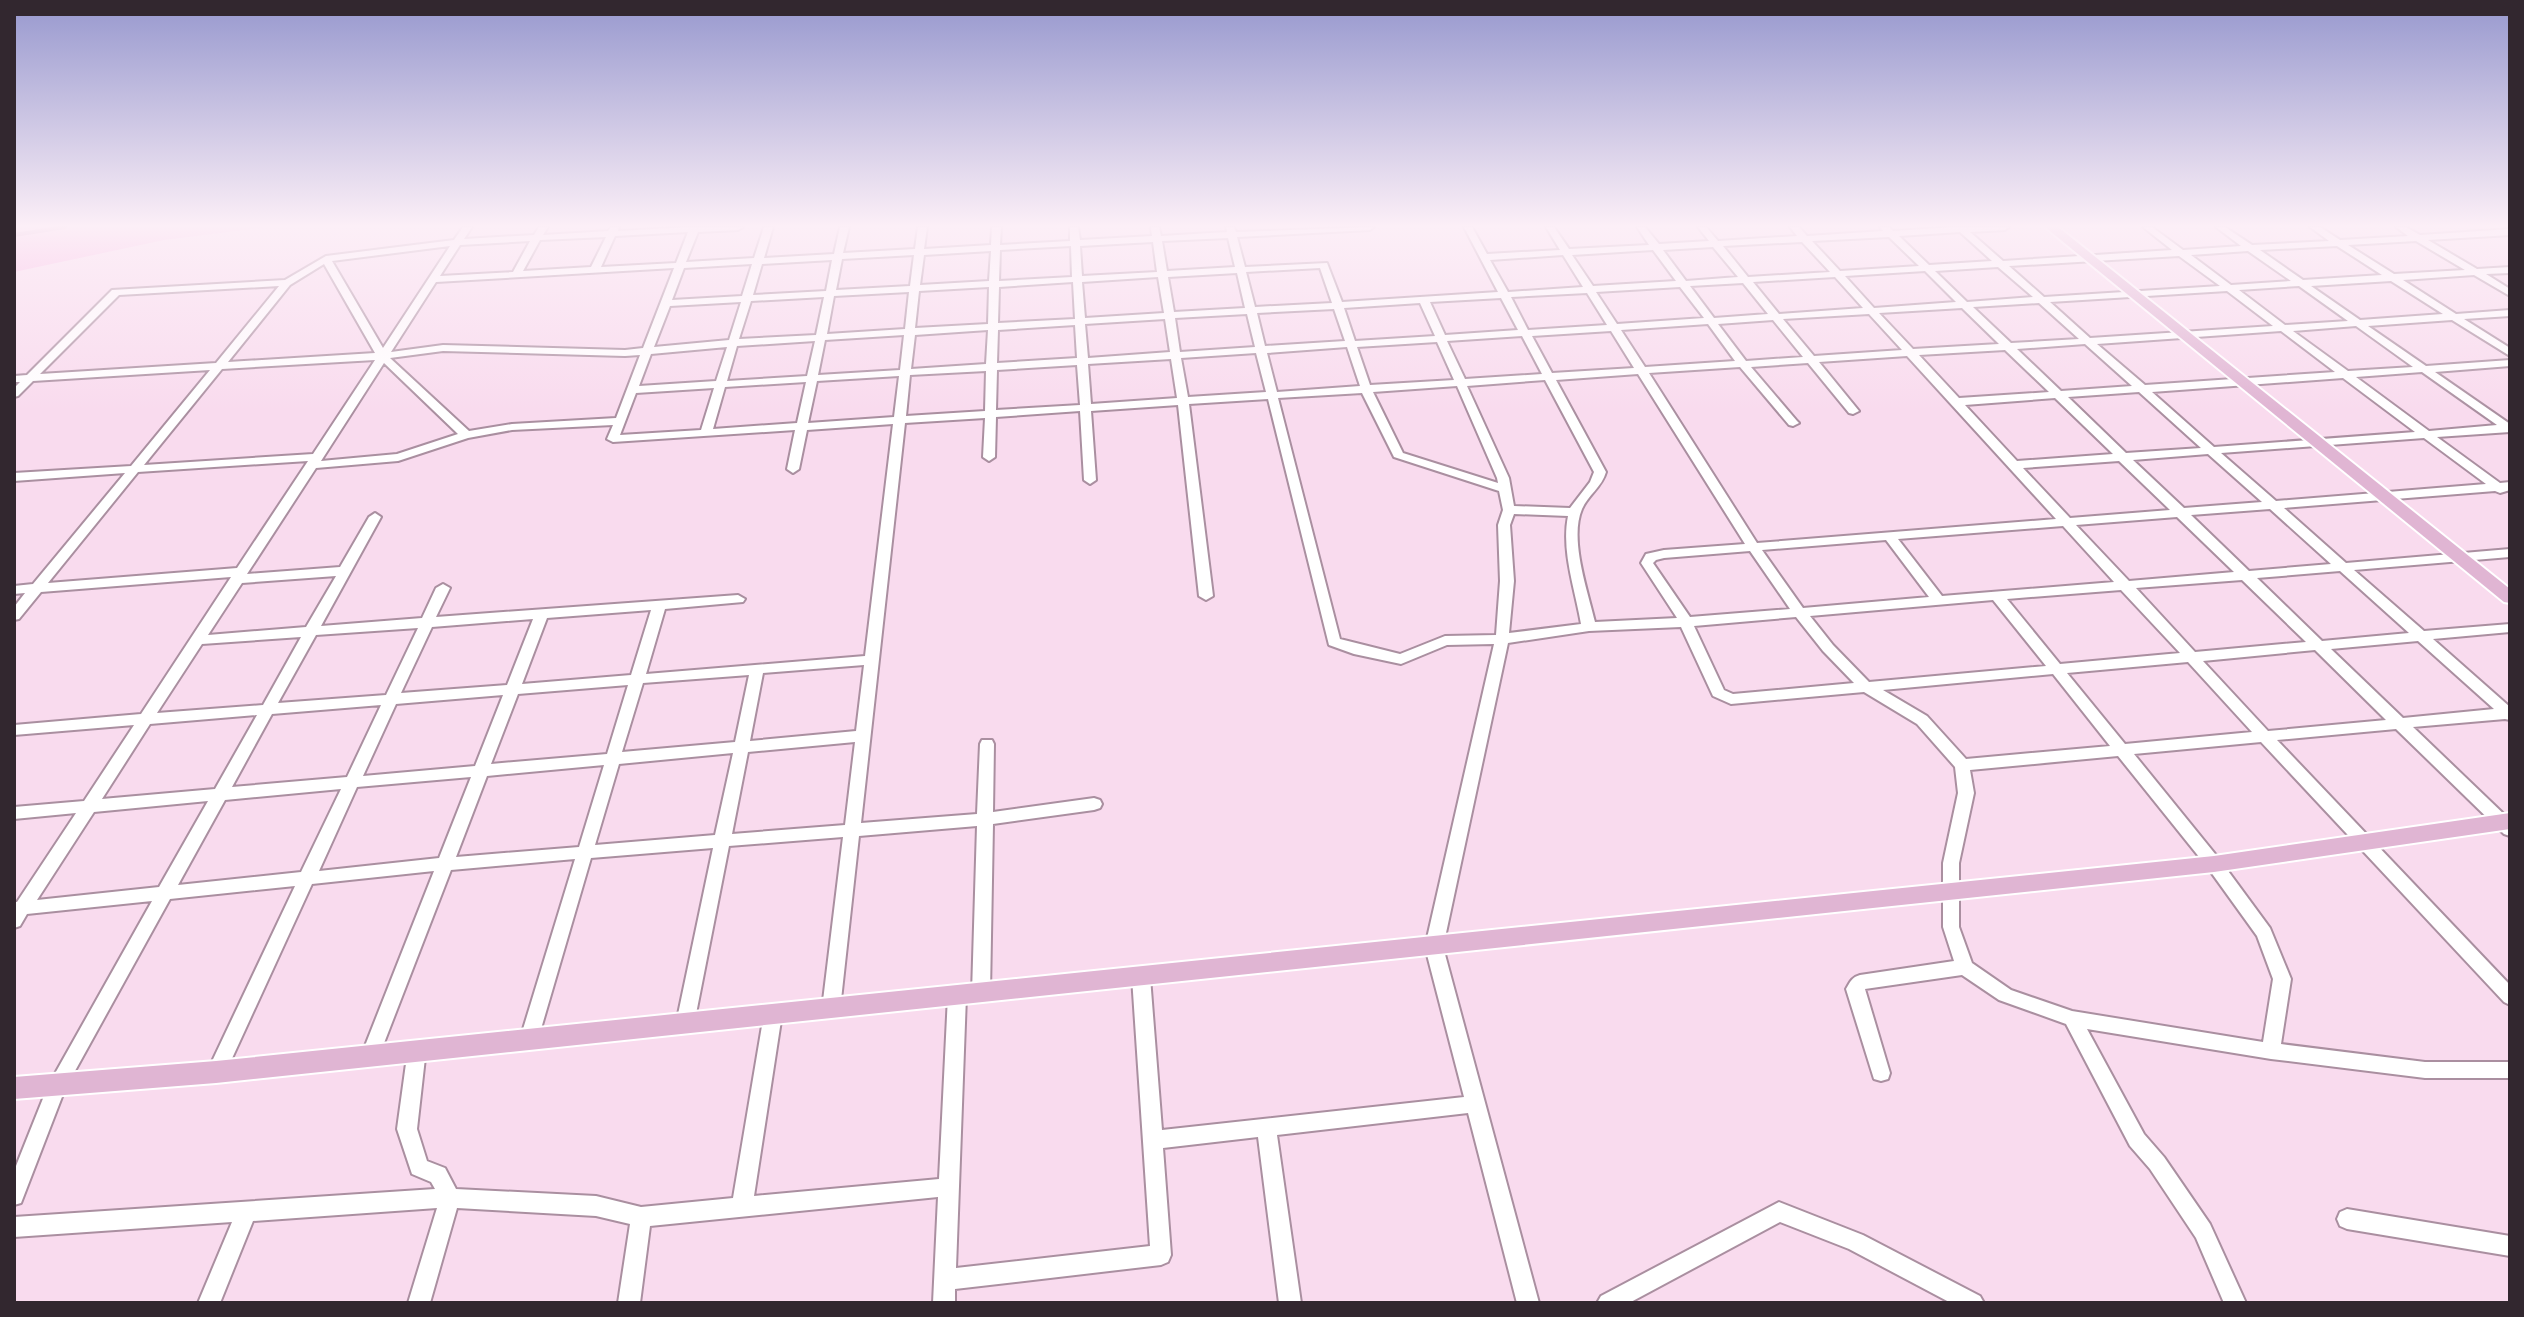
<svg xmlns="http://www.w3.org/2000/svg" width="2524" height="1317" font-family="'PT Sans',sans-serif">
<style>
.green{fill:#f9b2e2}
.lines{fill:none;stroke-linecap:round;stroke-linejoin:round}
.stream{stroke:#be6ea6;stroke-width:4}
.minor-casing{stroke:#aa8fa0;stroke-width:4}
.major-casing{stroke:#fff;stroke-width:4}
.minor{fill:#fff;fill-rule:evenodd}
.major{fill:#e0b5d3;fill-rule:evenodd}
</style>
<rect width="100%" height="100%" fill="#f9dbee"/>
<polygon class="green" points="20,227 267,227 164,240 14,272 14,228"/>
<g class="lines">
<polyline class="stream" points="14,235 65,227"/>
<g class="minor-casing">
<g id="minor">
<path d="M463 227H472L464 239 534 235 539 227H548L543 235 608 231 611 227H619L618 231 691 227H743L738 230 698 232 686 262 754 258 764 227H773L764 258 834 254 840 227H849L843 253 915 249 918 227H927L924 249 991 245 992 227H1001L1000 245 1070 241V227H1078L1080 240 1152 236 1151 227H1159L1161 236 1227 232 1226 227H1234L1236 232 1374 227 1370 230 1237 237 1245 267 1327 263 1342 302 1498 292 1464 227H1472L1487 254 1560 250 1546 227H1554L1569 249 1649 245 1637 227H1645L1659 244 1709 241 1698 227H1706L1718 241 1797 236 1790 227H1799L1807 236 1883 231 1880 227H1889L1893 231 1955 227H2009L2005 230 1970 232 2003 261 2172 250 2143 227H2152L2183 250 2241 246 2216 227H2225L2252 245 2329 241 2310 227H2320L2340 240 2408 236 2396 227H2406L2420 235 2510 229V235L2428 240 2477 269 2510 267V273L2486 274 2510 289V296L2474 275 2403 280 2456 314 2510 310V316L2464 319 2510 348V356L2452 320 2368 326 2426 366 2510 360V366L2435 372 2510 424V432L2437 437 2500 483 2510 482V490L2500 493 2495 491 2284 508 2346 563 2510 549V557L2354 570 2424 631 2510 624V632L2433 639 2510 707V720L2505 719 2413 727 2510 820V836L2504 834 2396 729 2277 740 2510 985V1005L2504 1002 2261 742 2134 754 2220 860 2270 928 2291 979 2281 1044 2425 1062H2510V1078H2425L2271 1059 2087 1029 2144 1134 2164 1157 2210 1224 2246 1303H2224L2196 1238 2150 1169 2130 1146 2066 1024 1999 1000 1962 975 1865 989 1890 1073 1888 1079 1881 1081 1874 1079 1846 989C1850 982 1852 977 1860 975L1954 961 1943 927V863L1958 793 1955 767 1917 724 1864 692 1731 704 1713 696 1681 627 1589 631 1508 643 1443 947 1539 1303H1517L1468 1113 1277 1135 1301 1303H1279L1258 1137 1163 1148 1171 1255 1168 1262 1161 1265 955 1289V1303H933L938 1197 650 1226 640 1303H618L630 1224 596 1216 457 1208 430 1303H408L437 1208 253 1221 220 1303H198L232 1222 14 1237V1217L435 1189 431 1182 412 1174 397 1129 408 1049 411 1043 417 1041 423 1043 426 1049 417 1129 427 1161 445 1168 456 1189 596 1196 641 1207 733 1198 764 1014 767 1009 773 1006 779 1009 782 1014 754 1196 939 1179 948 996 951 991 957 988 963 991 966 996 956 1268 1150 1246 1132 977 1135 972 1141 970 1147 972 1150 977 1162 1130 1464 1097 1425 947 1494 644 1447 645 1401 664 1354 654 1329 645 1268 399 1189 404 1213 596 1206 600 1199 596 1178 405 1091 411 1096 480 1090 484 1084 480 1080 411 996 417 995 457 989 461 983 457 985 418 905 423 861 823 977 814 980 744 982 740H992L994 744 993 812 1094 798 1100 800 1102 804 1100 808 1094 810 993 824 990 993 987 998 981 1000 975 998 972 993 977 826 859 836 840 1009 837 1014 831 1017 825 1014 822 1009 843 837 729 846 694 1024 691 1029 685 1032 679 1029 676 1024 713 848 591 858 538 1039 535 1045 529 1047 523 1045 520 1039 575 859 451 870 379 1056 377 1062 370 1064 363 1062 361 1056 434 871 312 884 223 1078 216 1080 209 1078 207 1072 295 886 170 899 65 1089 21 1203 14 1205V1171L48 1086 152 901 27 914 20 926 14 928V902H17L76 813 14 819V807L84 801 134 725 14 735V725L141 714 231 577 41 592 19 619 14 620V607L25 593 14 594V586L33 584 125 473 14 481V473L131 466 210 370 33 381 18 396 14 397V388L20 382H14V376L27 375 112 290 285 280 326 256 454 240ZM688 232 676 263 601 267 615 236ZM1960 232 1992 261 1929 265 1899 236ZM606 237 591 267 523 271 540 240ZM1889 237 1919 266 1840 271 1812 241ZM1228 238 1235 267 1167 271 1162 241ZM530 241 513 272 440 276 460 245ZM2416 241 2465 270 2394 274 2348 245ZM1153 242 1157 272 1082 276 1080 246ZM1802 242 1830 272 1748 277 1723 246ZM450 246 383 348 332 261ZM1071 246 1072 277 999 281 1000 250ZM2337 246 2382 275 2303 280 2260 250ZM1713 247 1738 277 1686 281 1663 250ZM1653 250 1676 281 1593 286 1572 255ZM991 251 989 281 920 285 924 255ZM2248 251 2291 281 2231 285 2191 255ZM914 255 910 286 836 290 842 259ZM1563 255 1583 287 1508 292 1490 260ZM2179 256 2220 286 2044 297 2009 266ZM832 260 826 291 753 295 762 264ZM324 264 375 353 228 362 290 285ZM752 264 742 296 672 300 684 268ZM1998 267 2033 297 1967 302 1935 271ZM674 268 643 348 625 350 443 345 391 352 436 282ZM1320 268 1332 303 1255 307 1246 272ZM1925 271 1956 302 1874 308 1845 276ZM1237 273 1245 308 1174 312 1168 277ZM1158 277 1164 313 1085 318 1082 282ZM1835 277 1863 308 1779 314 1753 282ZM2391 281 2443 314 2360 320 2311 286ZM1073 282 1075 319 998 323 999 287ZM1743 283 1768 314 1714 318 1690 286ZM279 286 216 363 40 374 119 295ZM2299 286 2348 321 2285 325 2239 290ZM989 287 988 324 915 328 919 291ZM1680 287 1704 318 1617 324 1596 292ZM2227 291 2273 326 2090 338 2050 302ZM909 292 905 329 827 334 834 296ZM1587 293 1607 325 1528 330 1511 297ZM824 297 816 335 739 339 751 301ZM1501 298 1518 330 1445 335 1430 302ZM741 302 729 340 654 347 670 306ZM1420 303 1435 336 1355 341 1344 308ZM2039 303 2079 339 2011 343 1973 307ZM1962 308 1999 344 1913 349 1879 313ZM1334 309 1345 341 1265 346 1257 313ZM1247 314 1255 347 1180 352 1175 318ZM1869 314 1902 350 1814 356 1783 319ZM1165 319 1170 352 1088 358 1085 324ZM1773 320 1803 357 1746 361 1718 324ZM1708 324 1735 361 1645 367 1621 330ZM1075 325 1077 358 997 363 998 330ZM2356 326 2413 367 2348 371 2293 331ZM988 330 986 364 911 369 915 335ZM1611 331 1634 368 1552 373 1532 336ZM2281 331 2335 372 2145 385 2097 344ZM904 335 900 370 818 375 825 340ZM1522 336 1542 374 1465 379 1447 341ZM815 341 807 376 727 381 737 346ZM1437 342 1454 380 1370 385 1357 347ZM2085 344 2132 386 2061 391 2017 349ZM727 347 716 381 639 386 651 354ZM1347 347 1360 386 1277 392 1267 353ZM2005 350 2049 392 1959 398 1919 355ZM443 351 625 356 640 355 616 418 512 424 469 431 390 358ZM1256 353 1266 392 1188 397 1181 358ZM1907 356 2056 519 1757 543 1649 373 1740 367 1789 425 1793 426 1799 423 1797 421 1751 367 1808 363 1849 413 1853 414 1859 411 1819 362ZM1171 359 1177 398 1091 404 1088 364ZM375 360 313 454 144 465 222 369ZM384 363 458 434 397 454 321 461ZM1077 365 1080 405 996 410 997 370ZM986 371 985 411 906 416 910 375ZM2422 372 2497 425 2429 431 2356 377ZM1638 374 1745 544 1664 550 1646 554 1641 563 1677 618 1595 622C1588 592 1569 539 1582 509 1588 495 1602 487 1606 472L1556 380ZM899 376 894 417 808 423 817 381ZM2343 378 2415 432 2214 447 2152 392ZM1545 380 1594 472 1590 482 1570 508 1514 506 1509 478 1467 386ZM806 382 797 423 713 429 725 387ZM1457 386 1497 478 1498 483 1403 453 1373 392ZM714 388 701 430 620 435 636 393ZM2139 392 2201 448 2126 453 2068 397ZM1362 393 1394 457 1499 491 1503 510 1498 525 1500 581 1496 635 1445 636 1400 654 1340 639 1278 398ZM2055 398 2113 454 2017 461 1965 405ZM893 424 865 656 646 674 665 609 743 602 745 599 738 595 436 617 450 588 443 584 436 588 422 618 321 626 381 517 375 513 369 517 340 567 247 574 316 468 398 461 468 438 512 430 613 425 607 439 613 442 795 430 787 469 793 473 799 469 807 430ZM2424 438 2486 484 2276 501 2221 453ZM2208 454 2262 502 2184 508 2133 460ZM308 461 237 568 48 583 138 472ZM2119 461 2170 510 2070 518 2023 468ZM2270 509 2331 564 2249 571 2191 515ZM1514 514 1568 516C1561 551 1575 589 1581 624L1509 633 1514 581 1510 525ZM2177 517 2234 572 2129 581 2076 525ZM2063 526 2114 582 1942 596 1898 539ZM1886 540 1929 597 1803 608 1762 550ZM1750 551 1790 609 1690 617 1653 563 1656 560 1664 558ZM2340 571 2409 633 2322 641 2257 578ZM336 576 306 627 208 635 242 583ZM2242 580 2306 642 2195 652 2136 588ZM2121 590 2180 653 2060 664 2007 599ZM1993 600 2046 666 1869 682 1833 645 1810 616ZM651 610 631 675 522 684 547 618ZM1796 617 1823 651 1854 683 1733 694 1724 690 1694 626ZM533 619 507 685 401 693 432 627ZM418 628 386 695 278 703 316 635ZM301 637 263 705 157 713 202 644ZM2418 641 2494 709 2403 718 2331 649ZM2315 650 2386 720 2268 731 2203 661ZM2188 662 2252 732 2125 744 2067 673ZM864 665 856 731 750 741 763 673ZM2053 674 2110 746 1966 759 1927 716 1883 690ZM749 675 735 742 622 752 643 683ZM628 685 607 754 491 764 518 694ZM503 695 475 766 363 776 396 704ZM381 705 347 777 232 787 272 714ZM257 715 215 789 102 799 150 724ZM855 742 845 825 732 834 748 752ZM733 753 715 835 595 845 619 764ZM2118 756 2208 868 2257 936 2273 979 2263 1042 2072 1011 2011 990 1972 963 1959 927V863L1974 793 1970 770ZM604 765 579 847 456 857 487 776ZM471 777 439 858 319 871 357 787ZM341 789 301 872 178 885 225 800ZM208 801 159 887 37 900 94 812Z"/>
<polygon points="1779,1202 1863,1235 1980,1296 1984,1303 1951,1303 1849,1249 1780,1222 1629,1303 1597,1303 1601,1296"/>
<polygon points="2347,1209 2510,1236 2510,1256 2347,1229 2340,1226 2337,1219 2340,1212"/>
</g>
</g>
<g class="major-casing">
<g id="major">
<polygon points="2045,227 2058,227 2510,589 2510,603 2504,602"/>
<polygon points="2510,813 2510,829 2214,872 216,1083 14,1099 14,1077 216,1061 2214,856"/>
</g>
</g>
<use href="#minor" class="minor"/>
<use href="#major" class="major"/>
</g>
<linearGradient id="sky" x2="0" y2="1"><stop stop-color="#9798ce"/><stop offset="0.55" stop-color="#fceff7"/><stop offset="1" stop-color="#fceff7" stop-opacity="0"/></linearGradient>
<rect width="2524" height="411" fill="url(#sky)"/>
<rect width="2524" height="1317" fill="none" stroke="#32272f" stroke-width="32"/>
</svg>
